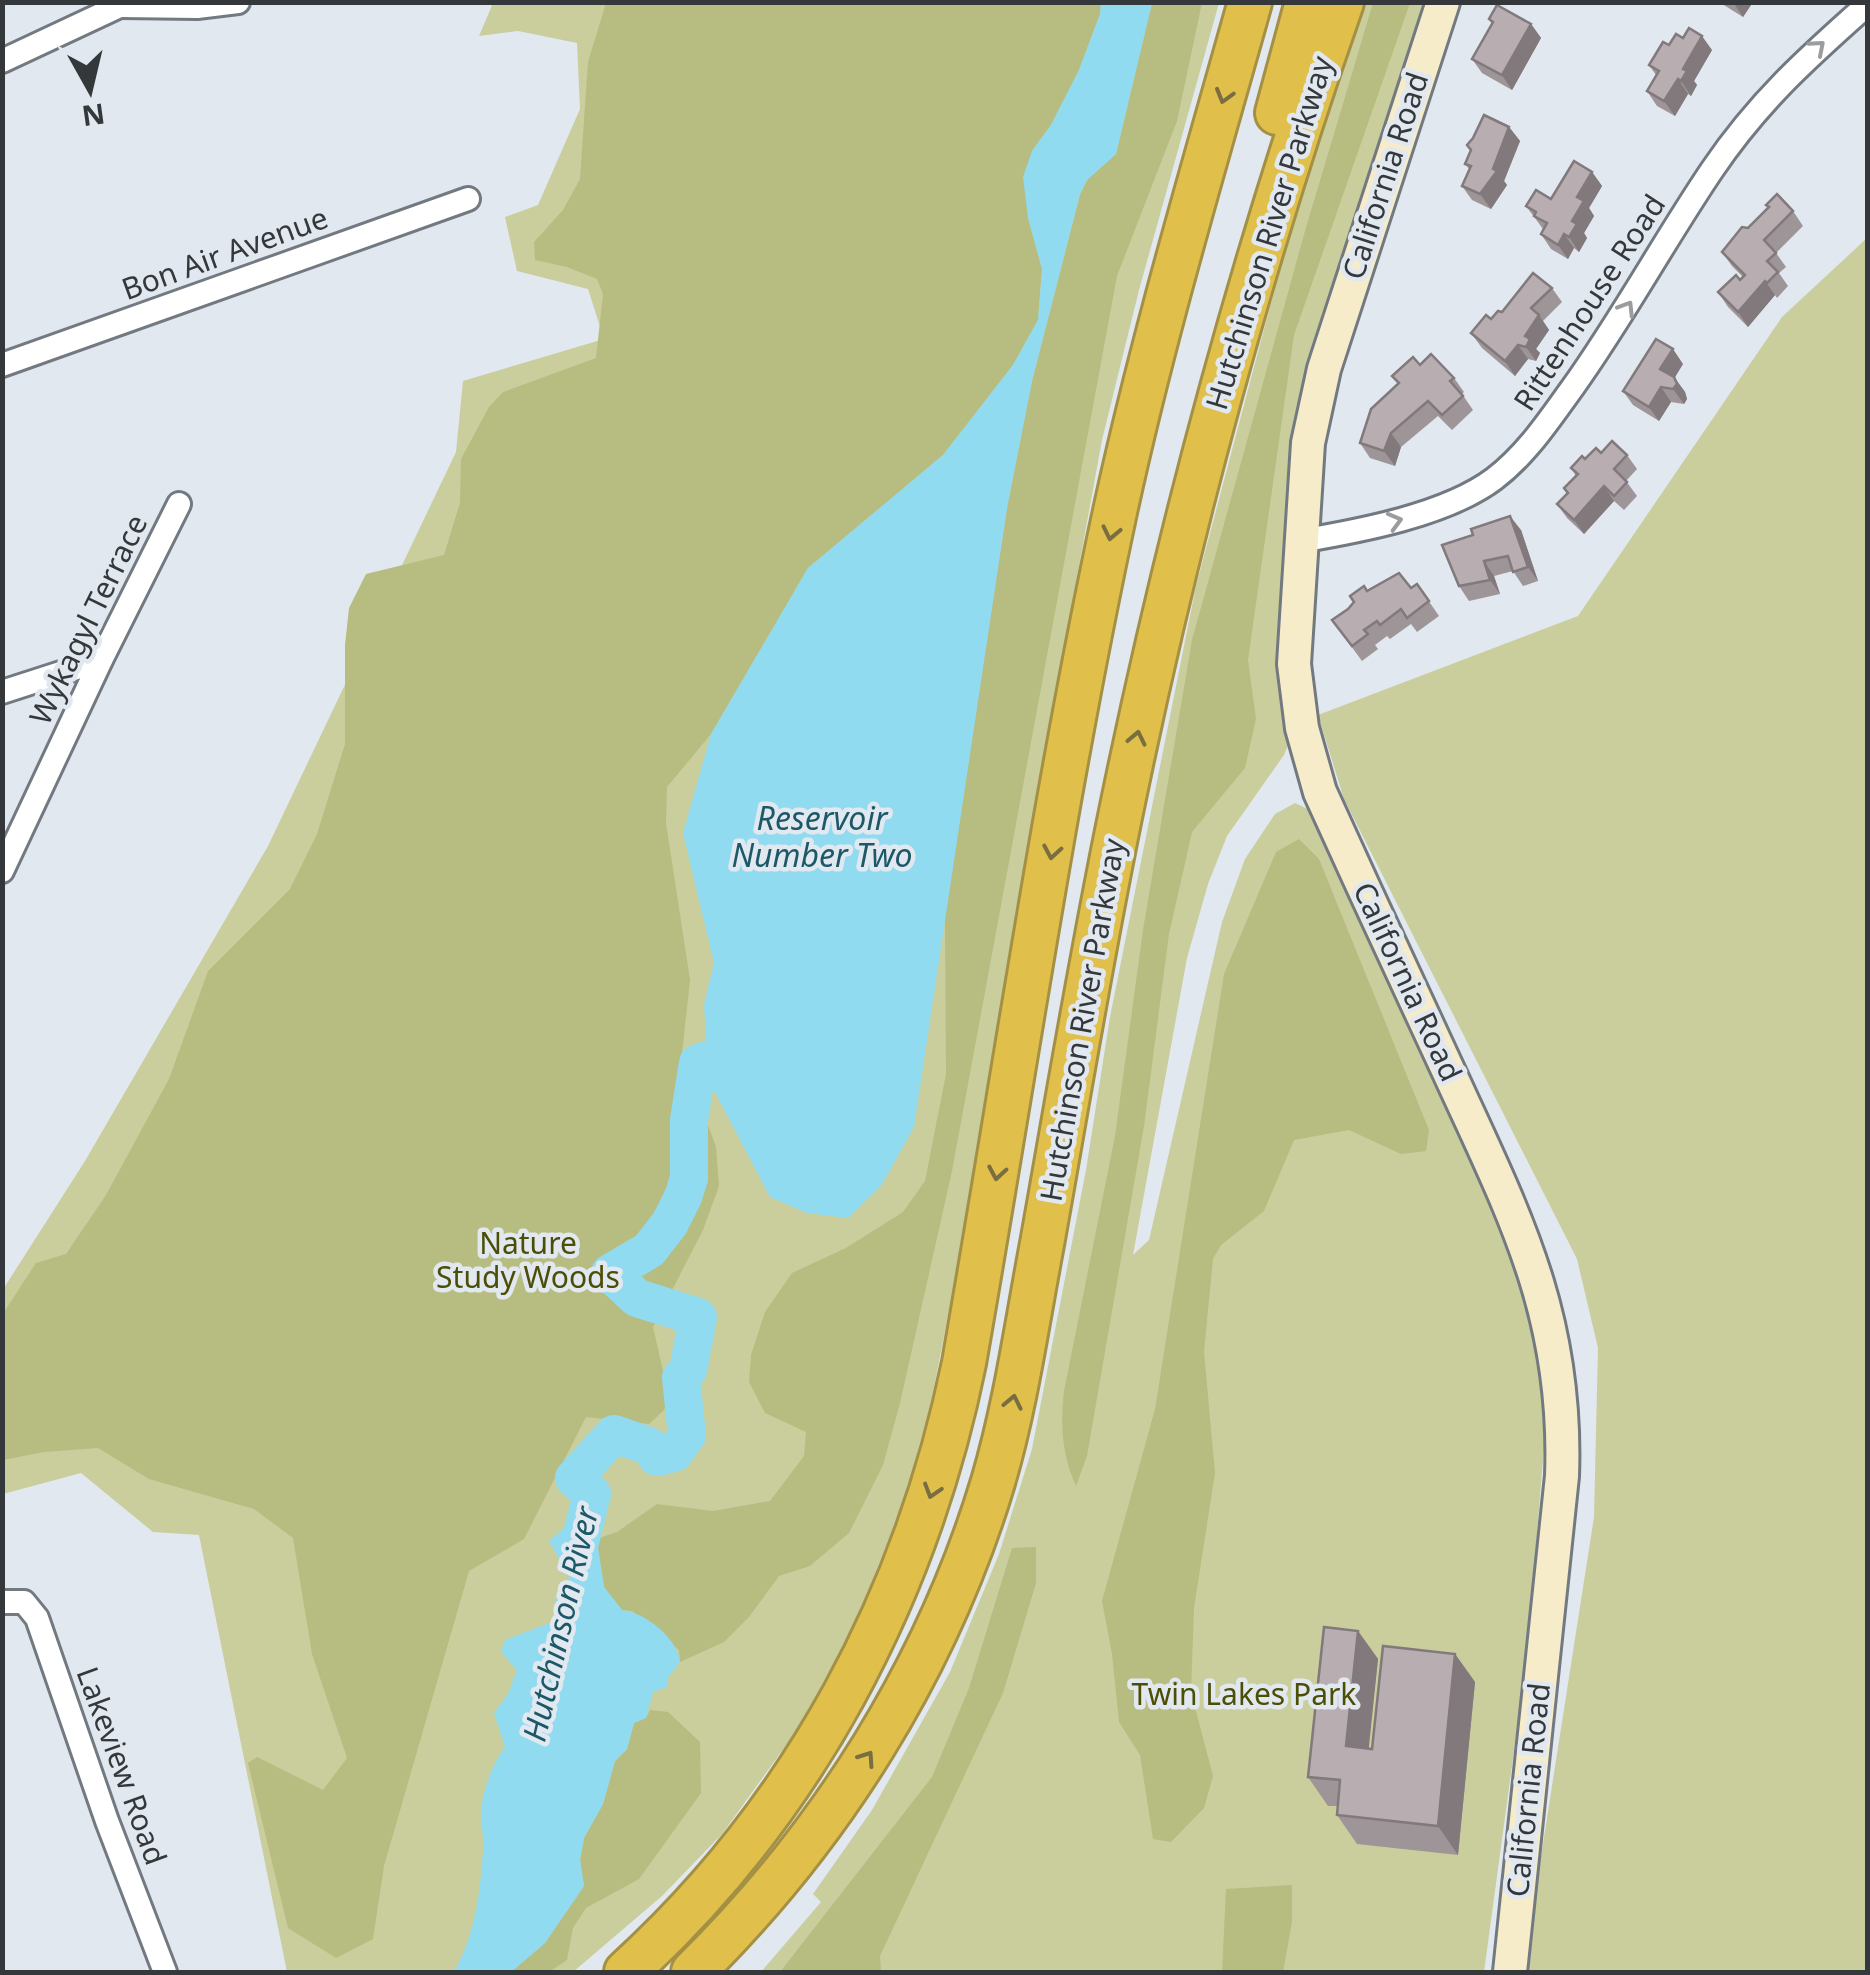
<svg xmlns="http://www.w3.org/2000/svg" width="1870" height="1975" font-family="'Noto Sans',sans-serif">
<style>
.green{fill:#c9ce9c}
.forest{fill:#b7bc80}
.water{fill:#91dbf1}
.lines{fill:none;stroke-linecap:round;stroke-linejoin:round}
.river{stroke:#91dbf1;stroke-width:38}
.minor-casing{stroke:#737980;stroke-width:28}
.secondary-casing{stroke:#737980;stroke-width:38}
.motorway-casing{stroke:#a49045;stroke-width:48}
.minor{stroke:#fff;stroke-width:22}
.secondary{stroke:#f6ecc9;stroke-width:32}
.motorway{stroke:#e0c04a;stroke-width:42}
.wall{fill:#9e9598}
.shaded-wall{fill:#81797c}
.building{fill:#b8adb1;stroke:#81797c;stroke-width:2.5}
.oneway{stroke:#9a9c9d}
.oneway2{stroke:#796e41}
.labels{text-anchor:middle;stroke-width:9;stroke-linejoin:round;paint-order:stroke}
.street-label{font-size:30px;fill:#35383b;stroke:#e1e8f0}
.park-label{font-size:30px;fill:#4c4e05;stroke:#e1e8f0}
.water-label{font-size:32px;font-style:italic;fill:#1c5968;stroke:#e1e8f0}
</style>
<rect width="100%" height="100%" fill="#e1e8f0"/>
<g class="green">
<polygon points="493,3 1219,3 1139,290 1102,440 1014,922 963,1240 931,1402 905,1499 854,1626 797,1730 722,1834 662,1896 573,1972 287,1972 199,1535 153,1532 81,1473 3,1494 2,1291 85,1161 268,846 456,452 463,381 604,339 588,289 517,271 505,217 538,205 580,109 577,43 518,31 479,36"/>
<polygon points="1364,3 1434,3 1313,371 1291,738 1284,755 1227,836 1208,884 1187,958 1133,1255 1149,1240 1222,922 1245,859 1275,814 1295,803 1316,813 1506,1223 1527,1287 1547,1411 1527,1655 1484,1972 761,1972 821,1902 813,1894 872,1810 950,1672 999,1554 1032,1449 1086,1170 1110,1017 1196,586 1289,235"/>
<polygon points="1867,238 1867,1972 1523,1972 1594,1517 1598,1348 1577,1259 1344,799 1318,715 1578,616 1782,317"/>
</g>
<g class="forest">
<polygon points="606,3 1101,3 1100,14 1079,70 1051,125 1032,151 1028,218 1042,269 1038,320 1013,365 943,455 808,568 711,734 667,787 666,823 690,980 682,1054 716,1147 719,1186 703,1230 653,1327 669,1397 664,1410 649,1424 586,1417 524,1539 469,1571 384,1866 373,1939 336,1958 288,1928 248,1763 257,1757 323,1790 347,1758 312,1654 293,1538 254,1509 149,1479 98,1448 44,1452 3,1460 2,1315 36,1263 66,1254 106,1195 169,1079 208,971 290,889 317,834 345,744 345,645 349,608 366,574 444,555 460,503 461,459 489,407 503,392 596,358 603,294 597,279 567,267 535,260 534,242 563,210 580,179 588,62"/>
<polygon points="1152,3 1202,3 1177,121 1117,276 952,1171 900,1403 883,1465 849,1533 810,1566 779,1576 749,1617 724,1642 680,1662 679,1650 632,1611 622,1610 604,1587 596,1539 617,1532 657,1504 713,1511 770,1501 804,1456 806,1432 765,1413 749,1382 751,1355 765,1312 792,1273 846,1248 903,1212 925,1181 946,1074 945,917 1007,508 1032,381 1080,195 1087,180 1116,154"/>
<path d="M1373 3H1410L1294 335 1248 660 1256 719 1245 768 1192 832 1169 934 1144 1126 1087 1456 1076 1486C1062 1455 1060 1425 1064 1391L1115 1136 1143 930 1192 640 1305 231Z"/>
<polygon points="1299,839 1319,859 1429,1130 1426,1151 1401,1154 1349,1130 1294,1140 1264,1211 1221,1245 1213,1259 1204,1352 1215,1473 1194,1608 1191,1692 1213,1776 1204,1808 1171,1842 1153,1839 1140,1755 1119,1722 1112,1654 1102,1601 1155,1409 1224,974 1276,852"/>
<polygon points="1036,1547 1036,1583 1003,1693 880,1956 881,1972 780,1972 932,1777 969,1688 1012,1548"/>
<polygon points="650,1710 668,1712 700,1742 701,1793 639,1879 586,1908 573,1928 567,1960 549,1972 511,1972 545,1943 584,1886 580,1860 584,1838 603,1804 615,1761 627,1749 634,1723 646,1718"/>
<polygon points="1292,1885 1292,1922 1283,1972 1222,1972 1226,1889"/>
</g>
<g class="water">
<polygon points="1101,3 1152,3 1116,154 1087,180 1080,194 1032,381 1007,508 914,1127 881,1186 848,1218 807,1213 770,1197 709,1081 704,1005 714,963 683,833 711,734 808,568 943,455 1013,365 1038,320 1042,269 1028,218 1023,177 1032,151 1051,125 1079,70 1100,14"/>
<path d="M588 1507 593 1513 604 1587 622 1610C644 1612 678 1638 680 1662L667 1679V1687L653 1692 646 1718 634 1723 627 1749 615 1761 603 1804 584 1838 580 1860 584 1886 545 1943 511 1972H454C475 1935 480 1894 483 1851 484 1840 482 1831 481 1820 479 1798 492 1764 505 1747L494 1713 508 1694 517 1670 501 1652 505 1640 552 1622 558 1590 570 1578 549 1541Z"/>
</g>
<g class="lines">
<polyline class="river" points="577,1554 592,1494 574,1478 614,1434 649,1446 657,1457 674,1453 687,1435 681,1378 688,1370 698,1317 637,1298 610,1273 649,1250 670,1223 683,1197 689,1178 689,1120 698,1063 710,1059"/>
<g class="minor-casing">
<g id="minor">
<polyline points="121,6 197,7 238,2"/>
<polyline points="2,61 128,2"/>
<polyline points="2,365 468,199"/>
<path d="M1300 541C1359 531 1446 515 1494 479 1527 454 1549 420 1573 387 1623 317 1664 241 1712 170 1758 102 1807 58 1868 4"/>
<polyline points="2,692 101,660"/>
<polyline points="2,871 101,660 179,504"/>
<polyline points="2,1602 24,1602 37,1618 107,1821 165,1972"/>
</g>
</g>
<g class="secondary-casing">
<path id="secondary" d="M1443 2 1324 369 1308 443 1294 664 1302 728 1320 792C1362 885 1405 977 1448 1070 1513 1212 1568 1314 1562 1476L1510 1972"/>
</g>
<g class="motorway-casing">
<g id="motorway">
<polyline points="1277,113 1307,2"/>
<path d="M626 1972C804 1810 916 1598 964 1363 1014 1078 1055 790 1116 507 1153 337 1203 170 1250 2"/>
<path d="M693 1972C831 1836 937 1668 993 1482 1016 1404 1027 1323 1042 1244 1068 1098 1092 952 1122 807 1178 534 1250 265 1342 2"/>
</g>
</g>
<use href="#minor" class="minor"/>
<use href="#secondary" class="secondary"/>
<use href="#motorway" class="motorway"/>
</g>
<g class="wall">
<polygon points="1719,2 1753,2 1743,17"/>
<polygon points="1489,19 1531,24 1541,38 1512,90 1482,73 1472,59 1492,24"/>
<polygon points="1683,38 1712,50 1694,81 1697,85 1691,96 1688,94 1675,116 1657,106 1647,91 1656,75 1649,65 1669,45"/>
<polygon points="1509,127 1520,141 1504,181 1507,185 1491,209 1472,200 1462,186 1469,169 1465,164"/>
<polygon points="1592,172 1602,186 1589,208 1594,216 1584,233 1587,238 1579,252 1574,248 1568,259 1551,249 1541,234 1543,229 1526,206 1551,199"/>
<polygon points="1793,211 1803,226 1776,253 1786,267 1779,273 1788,286 1777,298 1775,295 1748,327 1728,307 1718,292 1743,277 1732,266 1722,252 1748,228"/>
<polygon points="1552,288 1562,302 1543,321 1549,330 1536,349 1540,353 1536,361 1528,359 1515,376 1482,348 1471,333 1502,312"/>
<polygon points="1683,364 1674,377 1685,392 1687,399 1684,404 1671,402 1659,421 1633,405 1623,391"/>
<polygon points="1420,365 1454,378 1464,392 1462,394 1473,410 1452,430 1438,416 1401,447 1395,466 1370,458 1360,443 1398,384 1392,376"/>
<polygon points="1601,453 1627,455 1637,469 1626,481 1637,496 1624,510 1614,501 1584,534 1567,518 1557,504 1567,493 1564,488 1576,476 1571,468 1585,459"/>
<polygon points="1521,530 1538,581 1523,586 1513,571 1494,576 1500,594 1469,601 1459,586 1473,535"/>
<polygon points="1417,584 1439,616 1417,632 1411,624 1390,639 1387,636 1375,645 1378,649 1362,661 1332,620 1348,609 1367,591 1411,588"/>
<polygon points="1358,1631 1378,1659 1368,1749 1372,1749 1455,1654 1475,1682 1458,1855 1357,1844 1337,1815 1338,1806 1328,1806 1308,1777"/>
</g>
<g class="shaded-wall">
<polygon points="1733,2 1753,2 1743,17"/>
<polygon points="1531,24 1541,38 1512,90 1502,75"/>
<polygon points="1702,36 1712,50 1694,81 1697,85 1691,96 1681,81 1683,69"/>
<polygon points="1678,79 1688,94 1675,116 1664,101"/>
<polygon points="1509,127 1520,141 1504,181 1507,185 1491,209 1480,194 1493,169"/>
<polygon points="1592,172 1602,186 1589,208 1594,216 1584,233 1587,238 1579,252 1569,237 1577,197"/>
<polygon points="1564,234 1574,248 1568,259 1558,245"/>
<polygon points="1765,281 1775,295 1748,327 1738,312"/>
<polygon points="1539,315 1549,330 1536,349 1540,353 1536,361 1526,347 1525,336"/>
<polygon points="1518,345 1528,359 1515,376 1505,361"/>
<polygon points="1673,349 1683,364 1671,384 1660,369"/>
<polygon points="1674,377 1685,392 1687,399 1684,404 1673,389"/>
<polygon points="1661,387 1671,402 1659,421 1649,407"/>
<polygon points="1391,433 1401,447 1395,466 1384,451"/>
<polygon points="1604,486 1614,501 1584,534 1574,520"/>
<polygon points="1510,516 1521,530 1538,581 1528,567"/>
<polygon points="1484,561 1494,576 1500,594 1490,580"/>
<polygon points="1358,1631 1378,1659 1366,1775 1346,1746"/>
<polygon points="1455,1654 1475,1682 1458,1855 1438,1826"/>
</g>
<g class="building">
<polygon points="1497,5 1531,24 1502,75 1472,59 1493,22 1489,19"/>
<polygon points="1689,28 1702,36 1683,69 1687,71 1681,81 1678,79 1664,101 1647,91 1659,71 1649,65 1663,42 1669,45 1676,34 1683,38"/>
<polygon points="1484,115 1509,127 1493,169 1497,171 1480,194 1462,186 1471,166 1465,164 1471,150 1467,145 1473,138"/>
<polygon points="1574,161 1592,172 1577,197 1584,201 1572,221 1577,224 1569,237 1564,234 1558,245 1541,234 1547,223 1534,216 1536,212 1526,206 1536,190 1551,199"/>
<polygon points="1777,194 1793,211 1764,240 1776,253 1767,261 1778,272 1767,283 1765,281 1738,312 1718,292 1736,275 1740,280 1745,275 1722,252 1742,227 1748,228 1769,207 1766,205"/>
<polygon points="1533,273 1552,288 1531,308 1539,315 1525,336 1530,339 1526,347 1518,345 1505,361 1471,333 1486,315 1491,319 1498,311 1502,312"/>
<polygon points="1656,339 1673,349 1660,369 1674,377 1677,384 1673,389 1661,387 1649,407 1623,391"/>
<polygon points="1431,354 1454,378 1450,381 1463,396 1442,415 1428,401 1391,433 1384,451 1360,443 1371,409 1399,383 1392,376 1413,357 1420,365"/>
<polygon points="1612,441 1627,455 1614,469 1627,482 1614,496 1604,486 1574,520 1557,504 1568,493 1564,488 1578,474 1571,468 1582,456 1585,459 1596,448 1601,453"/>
<polygon points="1510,516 1528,567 1513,572 1508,556 1484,561 1490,580 1459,586 1442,545 1473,535 1471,529"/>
<polygon points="1399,573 1411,588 1417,584 1429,601 1407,618 1401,609 1380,625 1377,621 1364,630 1368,634 1352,646 1332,620 1348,609 1354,602 1350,596 1364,586 1367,591"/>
<polygon points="1324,1627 1358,1631 1346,1746 1372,1749 1383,1646 1455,1654 1438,1826 1337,1815 1340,1780 1308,1777"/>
</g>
<defs><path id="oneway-chevron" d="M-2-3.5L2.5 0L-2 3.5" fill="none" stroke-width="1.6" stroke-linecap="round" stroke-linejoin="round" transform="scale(2.5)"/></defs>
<g class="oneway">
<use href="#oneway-chevron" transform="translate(1818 47) rotate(-41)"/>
<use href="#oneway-chevron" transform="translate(1627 308) rotate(-58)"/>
<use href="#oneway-chevron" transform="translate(1395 521) rotate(-16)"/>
</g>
<g class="oneway2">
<use href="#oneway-chevron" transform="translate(1224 96) rotate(106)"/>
<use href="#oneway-chevron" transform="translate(1111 533) rotate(102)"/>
<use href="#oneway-chevron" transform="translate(1137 738) rotate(-78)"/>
<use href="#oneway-chevron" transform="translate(1052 852) rotate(100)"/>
<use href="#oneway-chevron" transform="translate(997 1173) rotate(100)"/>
<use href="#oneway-chevron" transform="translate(1013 1402) rotate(-78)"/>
<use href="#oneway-chevron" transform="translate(932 1491) rotate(107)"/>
<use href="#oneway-chevron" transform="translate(867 1758) rotate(-56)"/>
</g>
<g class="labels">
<g class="street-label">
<text transform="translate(1386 176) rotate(-72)" y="10">California Road</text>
<text transform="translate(1270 233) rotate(-73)" y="10">Hutchinson River Parkway</text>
<text transform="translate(225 254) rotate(-20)" y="10">Bon Air Avenue</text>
<text transform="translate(1590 303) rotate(-57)" y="10">Rittenhouse Road</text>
<text transform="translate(89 620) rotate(-64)" y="10">Wykagyl Terrace</text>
<text transform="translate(1407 982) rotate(65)" y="10">California Road</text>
<text transform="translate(1083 1020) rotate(-80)" y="10">Hutchinson River Parkway</text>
<text transform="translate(121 1766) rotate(70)" y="10">Lakeview Road</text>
<text transform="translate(1529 1790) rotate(-84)" y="10">California Road</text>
</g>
<g class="park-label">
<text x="528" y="1254">Nature<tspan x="528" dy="34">Study Woods</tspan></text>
<text x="1244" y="1705">Twin Lakes Park</text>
</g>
<g class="water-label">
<text x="822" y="830">Reservoir<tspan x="822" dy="37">Number Two</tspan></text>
<text transform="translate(561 1624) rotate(-77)" y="11">Hutchinson River</text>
</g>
</g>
<rect width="1870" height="1975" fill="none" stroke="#35383b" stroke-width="10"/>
<g transform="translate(90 90) rotate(172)" stroke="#e1e8f0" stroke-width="8" paint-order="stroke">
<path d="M0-8L18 38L0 25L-18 38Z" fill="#35383b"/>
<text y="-15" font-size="28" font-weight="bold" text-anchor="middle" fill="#35383b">N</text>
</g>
</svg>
